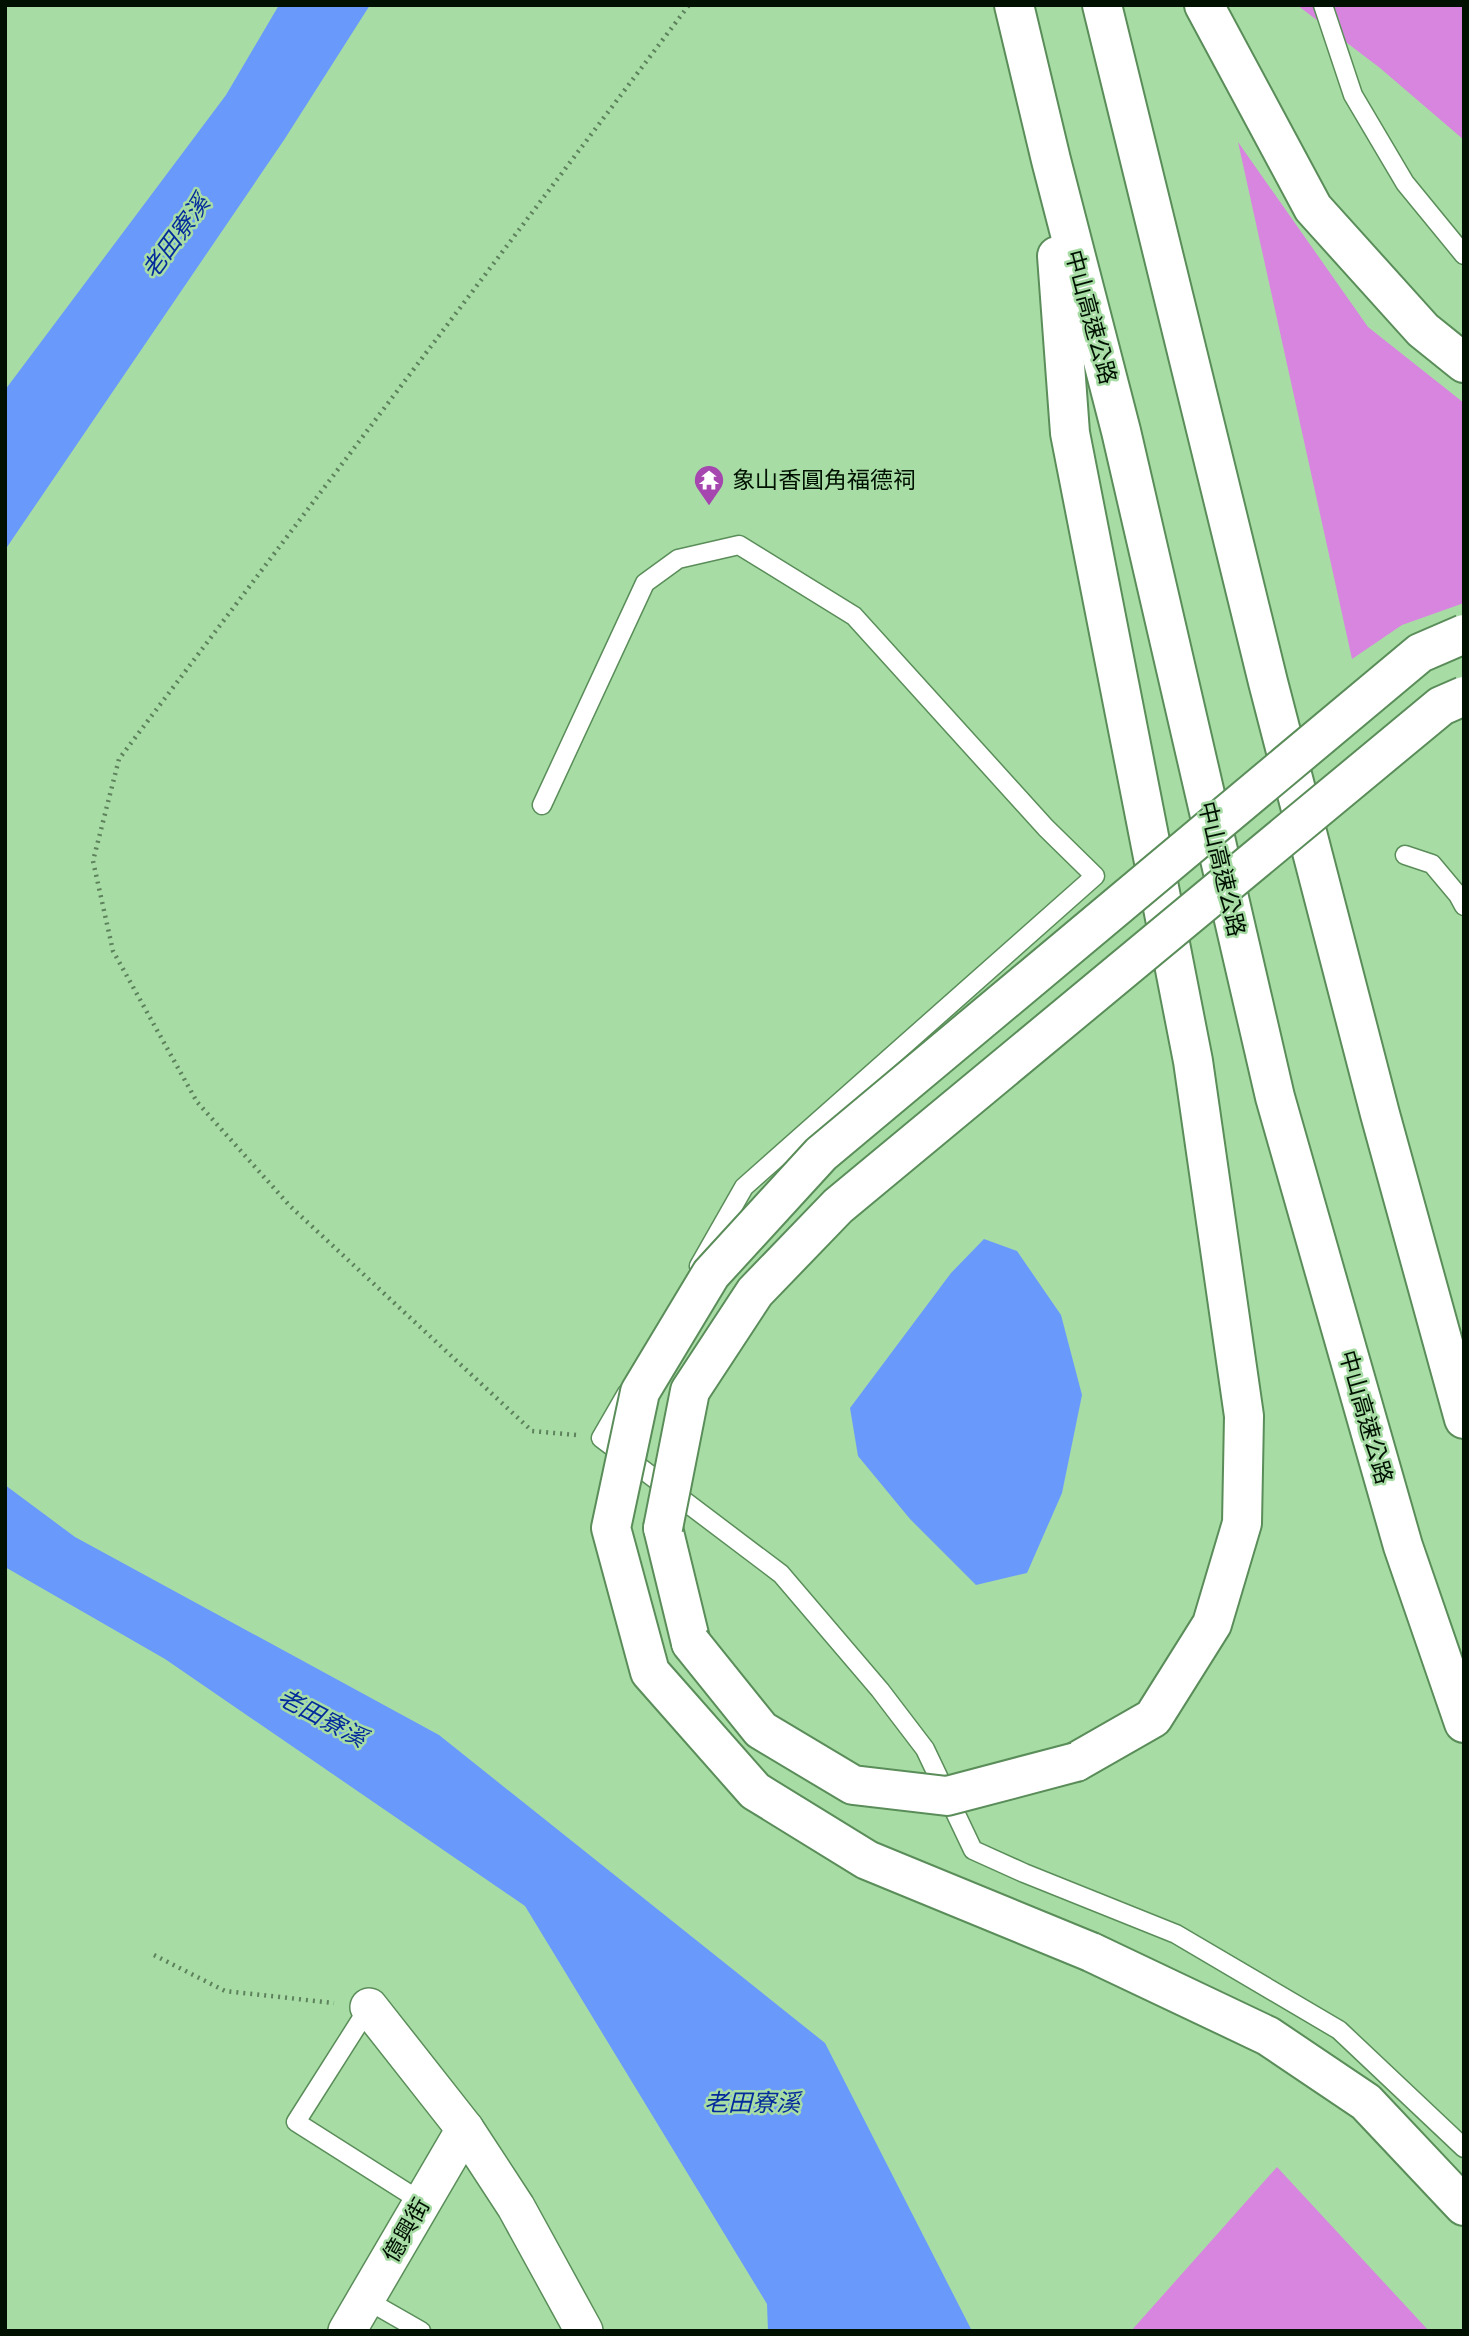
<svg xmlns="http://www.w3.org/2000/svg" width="1469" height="2336" font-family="Karla,'Noto Sans TC',sans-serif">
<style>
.green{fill:#d885df}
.water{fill:#6a99fc}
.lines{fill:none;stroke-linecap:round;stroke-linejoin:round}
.lane-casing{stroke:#5a8d59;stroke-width:21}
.street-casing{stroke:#5a8d59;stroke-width:40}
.highway-casing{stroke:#5a8d59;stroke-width:42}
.path{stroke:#5d825c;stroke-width:4.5;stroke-dasharray:2 5;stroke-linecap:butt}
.lane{stroke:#fff;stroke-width:18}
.street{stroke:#fff;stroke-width:37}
.highway{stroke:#fff;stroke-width:38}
.highway-bridge-casing{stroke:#5a8d59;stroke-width:42;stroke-linecap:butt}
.highway-bridge{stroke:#fff;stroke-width:38}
.labels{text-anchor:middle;stroke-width:5;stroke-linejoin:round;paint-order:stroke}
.street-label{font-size:23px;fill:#011101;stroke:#a7dda5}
.poi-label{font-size:23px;fill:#011101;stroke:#a7dda5;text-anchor:start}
.water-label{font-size:24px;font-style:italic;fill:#042b9c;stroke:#a7dda5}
</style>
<rect width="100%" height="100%" fill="#a7dda5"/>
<g class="green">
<polygon points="1297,5 1464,5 1464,140 1380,68"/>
<polygon points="1238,142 1368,327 1464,403 1464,603 1402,625 1352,659"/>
<polygon points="1277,2167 1429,2331 1131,2331"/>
</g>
<g class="water">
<polygon points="279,5 370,5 284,140 5,550 5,390 226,95"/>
<polygon points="984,1239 1017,1251 1061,1315 1082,1395 1062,1493 1027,1573 976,1585 910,1519 858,1456 850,1408 951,1273"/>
<polygon points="5,1485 75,1537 439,1735 825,2043 972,2331 768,2331 767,2304 525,1906 165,1659 5,1567"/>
</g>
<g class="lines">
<g class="lane-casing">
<g id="lane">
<polyline points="1323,5 1353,95 1405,183 1464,255"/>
<polyline points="542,805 645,583 678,559 739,545 854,616 1046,828 1095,876 744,1187 699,1266"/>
<polyline points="1405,855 1432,864 1458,895 1464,906"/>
<polyline points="627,1393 601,1438 781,1574 880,1690 925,1749 973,1850 1024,1873 1176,1934 1339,2030 1464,2148"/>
<polyline points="369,2007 296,2122 422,2202"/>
<polyline points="365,2299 421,2331"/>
</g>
</g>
<g class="street-casing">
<g id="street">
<polyline points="369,2007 465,2129 516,2207 584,2331"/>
<polyline points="347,2331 465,2129"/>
</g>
</g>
<g class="highway-casing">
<g id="highway">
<polyline points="1014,5 1051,160 1121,431 1275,1097 1403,1546 1464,1723"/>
<polyline points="1102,5 1268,682 1380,1114 1464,1419"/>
<polyline points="1204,5 1313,208 1423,330 1464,363"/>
<polyline points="1057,256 1070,433 1193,1061 1244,1416 1242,1523 1212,1624 1153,1718 1076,1762"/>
<polyline points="663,1528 691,1643"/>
<polyline points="1091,1952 1268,2036 1366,2102 1464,2206"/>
</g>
</g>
<g class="path">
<polyline points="576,1435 532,1431 290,1206 197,1102 113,951 93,861 119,759 689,5"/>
<polyline points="154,1955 225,1991 334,2003"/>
</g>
<use href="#lane" class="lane"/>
<use href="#street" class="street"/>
<use href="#highway" class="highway"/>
<g class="highway-bridge-casing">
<g id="highway-bridge">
<polyline points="663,1528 690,1391 755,1292 838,1206 1441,706 1464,696"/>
<polyline points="691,1643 761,1730 853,1785 947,1796 1076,1762"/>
<polyline points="1091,1952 867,1860 755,1791 650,1672 611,1528 640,1392 711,1274 821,1154 1420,653 1464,634"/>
</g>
</g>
<use href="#highway-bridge" class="highway-bridge"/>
</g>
<defs>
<g id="temple-pin" transform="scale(1.575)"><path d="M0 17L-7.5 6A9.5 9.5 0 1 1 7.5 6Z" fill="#a647b0" stroke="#a7dda5"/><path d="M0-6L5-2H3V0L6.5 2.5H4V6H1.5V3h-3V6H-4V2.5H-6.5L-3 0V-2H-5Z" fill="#fff"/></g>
</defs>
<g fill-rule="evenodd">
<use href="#temple-pin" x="709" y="480"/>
</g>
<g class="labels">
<g class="street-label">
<text transform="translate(1091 317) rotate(75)" y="8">中山高速公路</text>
<text transform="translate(1222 869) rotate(77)" y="8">中山高速公路</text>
<text transform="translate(1366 1417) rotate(74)" y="8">中山高速公路</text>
<text transform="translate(406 2230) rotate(-60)" y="8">億興街</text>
</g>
<g class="poi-label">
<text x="732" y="488">象山香圓角福德祠</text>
</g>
<g class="water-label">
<text transform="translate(176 237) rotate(-54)" y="8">老田寮溪</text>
<text transform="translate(322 1718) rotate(28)" y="8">老田寮溪</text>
<text x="752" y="2111">老田寮溪</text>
</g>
</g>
<rect width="1469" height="2336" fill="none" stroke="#011101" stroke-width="14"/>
</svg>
